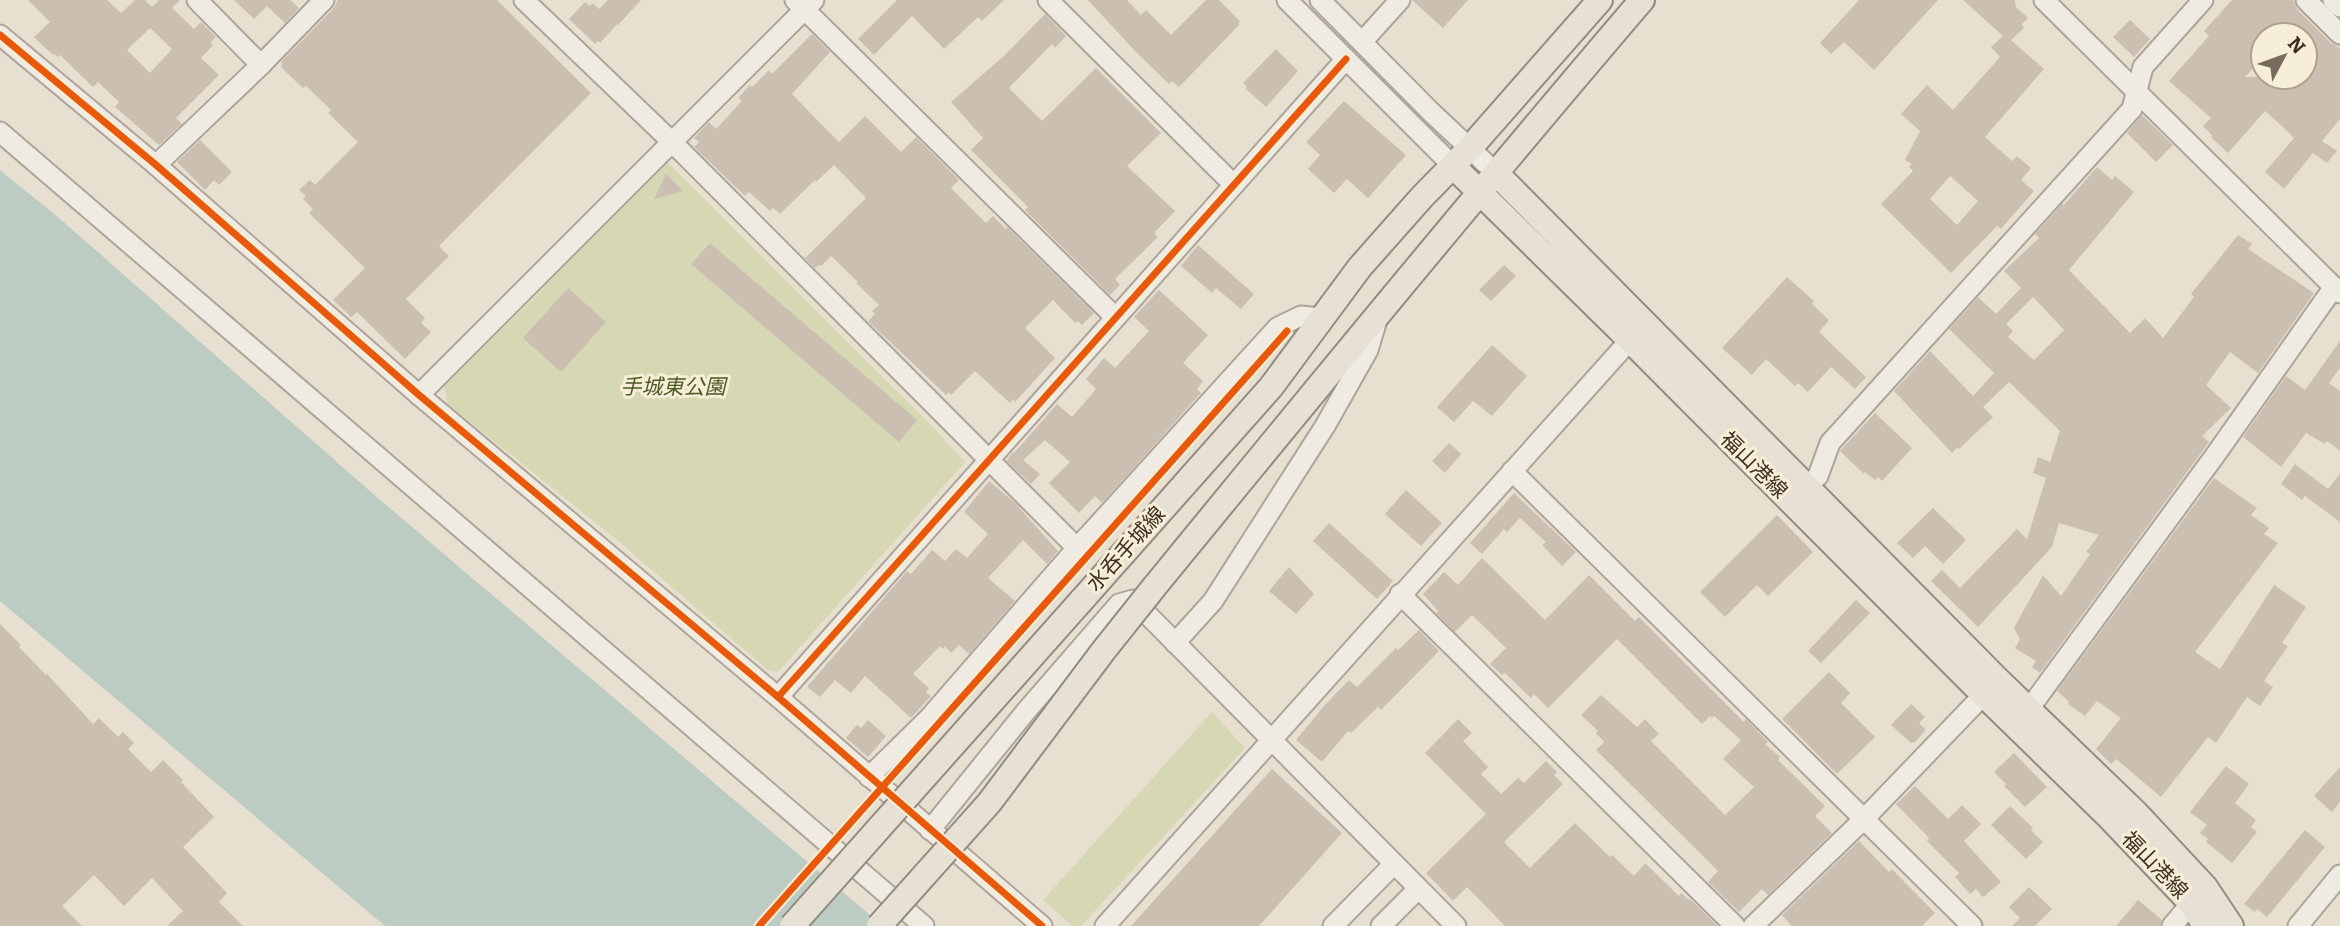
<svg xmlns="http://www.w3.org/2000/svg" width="2340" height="926" font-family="Bitter,'Noto Sans JP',serif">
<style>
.green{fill:#d6d7b3}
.water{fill:#bcccc2}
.building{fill:#cbbfb2;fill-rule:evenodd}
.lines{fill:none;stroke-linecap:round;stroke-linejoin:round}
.minor-casing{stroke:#ada599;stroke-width:23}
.major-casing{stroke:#928b80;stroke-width:28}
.minor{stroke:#efebe3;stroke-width:19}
.major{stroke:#e6e1d4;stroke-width:24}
.major-bridge-casing{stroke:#928b80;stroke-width:28;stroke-linecap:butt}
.major-bridge{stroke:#e6e1d4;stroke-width:24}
.cycleway-casing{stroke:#f7eed8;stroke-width:11}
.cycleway{stroke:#e8590c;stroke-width:7}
.labels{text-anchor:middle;stroke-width:6;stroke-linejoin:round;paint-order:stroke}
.park-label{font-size:21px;font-style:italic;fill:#4d5a26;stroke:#f7eed8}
.street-label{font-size:21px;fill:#3d2e20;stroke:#f7eed8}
</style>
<rect width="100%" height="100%" fill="#e7e0d1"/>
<g class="green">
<polygon points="666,161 924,418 965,462 778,672 768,670 617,540 448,404 444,386 535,297"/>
<polygon points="1212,712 1245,748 1081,926 1073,926 1043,900"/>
</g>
<polygon class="water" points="0,170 59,218 379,499 883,926 385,926 0,601"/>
<g class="building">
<path d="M28 0H107L121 13 135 0H145L152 7 159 0H180L172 8 194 29 201 22 216 37 210 43 213 45 201 58 219 75 176 118 182 124 159 145 115 107 119 102 98 82 93 87 60 55 58 57 54 54 53 55 34 37 50 22ZM150 28 172 49 150 73 127 50Z"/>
<polygon points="234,0 290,0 299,8 285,23 267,6 254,19"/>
<polygon points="338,0 497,0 591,93 439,246 449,256 406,299 425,318 421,323 431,332 405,359 357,312 351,317 333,300 365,268 309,213 313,209 303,199 306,196 299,190 310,180 315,185 358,142 328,113 331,110 306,86 303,88 281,67 283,64 281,62 333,9"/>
<polygon points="608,0 641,0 618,25 617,24 600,43 598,41 595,44 569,19 585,2 590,6 593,3 599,9"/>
<polygon points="897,0 1004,0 982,21 978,17 944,49 912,16 874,55 858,39"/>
<polygon points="1088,0 1127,0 1141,15 1146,10 1171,35 1206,0 1219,0 1240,21 1238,23 1240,24 1179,87 1172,81 1169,84 1135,51"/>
<polygon points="1412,0 1468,0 1443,28"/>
<polygon points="1859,0 1938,0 1874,70 1844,42 1831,54 1820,43"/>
<path d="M1963 0H2015L2016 7 2028 18 2022 24 2024 28 2011 40 2044 69 1985 137 2012 161 2017 156 2031 168 2021 180 2034 191 2001 229 1997 226 1951 273 1881 204 1913 171 1909 167 1912 164 1905 160 1920 131 1901 114 1927 85 1953 110 2000 57 1991 47 2003 36ZM1950 176 1978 201 1957 225 1930 199Z"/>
<path d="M2232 0H2293L2297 9 2331 43 2340 48V119L2322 141 2337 151 2327 163 2313 153 2284 189 2265 172 2294 138 2285 129 2265 111 2228 153 2211 137 2212 135 2203 126 2211 118 2169 81 2209 36 2204 31ZM2263 35H2305V77H2245L2263 57Z"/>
<polygon points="1045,14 1066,36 1055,48 1052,44 1009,88 1042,121 1096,68 1161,133 1127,166 1175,211 1154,233 1158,237 1115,279 1120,285 1110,295 1025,210 1028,207 971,150 983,138 951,102 1005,55"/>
<polygon points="2130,20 2150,39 2134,57 2113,37"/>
<polygon points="812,34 830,52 792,94 822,125 839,142 865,116 901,152 916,137 959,180 951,188 986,223 993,216 1006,229 1007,227 1094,313 1082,325 1078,321 1075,323 1053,300 1025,328 1055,358 1015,402 1013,399 1010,403 975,371 951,395 949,392 946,395 868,321 875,314 872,311 879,305 856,283 858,282 831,256 821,266 819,265 815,268 805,258 866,198 834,165 816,182 815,180 780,214 773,208 770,211 749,192 745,196 694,147 699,142 694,138 709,122 716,129 742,101 738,98 750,85 752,87 769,70 772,74"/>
<polygon points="1276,49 1298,71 1266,107 1245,88 1247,87 1243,83"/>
<polygon points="1344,101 1406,155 1368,198 1347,179 1334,193 1308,169 1320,155 1306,142"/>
<polygon points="2142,115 2173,145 2156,162 2127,133"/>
<polygon points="200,140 232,172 219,185 214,180 205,190 177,162"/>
<path d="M2097 167 2112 180 2115 176 2134 192 2069 270 2130 333 2145 318 2163 338 2194 297 2191 294 2238 235 2252 244 2248 249 2314 293 2258 373 2230 352 2206 385 2231 408 2202 436 2209 442 2040 673 2032 667 2036 661 2015 648 2020 639 2014 628 2043 575 2061 596 2090 554 2086 552 2099 535 2059 523 2052 547 1978 627 1931 581 1942 570 1960 588 2017 529 2027 539 2046 478 2033 473 2038 457 2050 462 2060 431 2009 382 1983 407 1993 417 1959 449 1957 448 1952 453 1894 391 1930 351 1973 396 1994 373 1949 329 1978 297 1996 314 2021 288 2004 271 2039 238 2035 234 2063 203V206ZM2033 297 2064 330 2034 360 2008 337 2013 331 2006 324Z"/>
<polygon points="666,174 683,191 654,199"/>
<polygon points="710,243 917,420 899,442 691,264"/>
<polygon points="1198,245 1254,294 1241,309 1216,288 1212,293 1181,266"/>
<polygon points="1504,265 1516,276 1491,301 1479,290"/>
<polygon points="1787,277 1814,301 1812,304 1829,320 1819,332 1866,377 1855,389 1831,367 1808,392 1798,383 1795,386 1766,359 1752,375 1722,348"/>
<polygon points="568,288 606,322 561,372 523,338"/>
<polygon points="1159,290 1208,335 1183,363 1203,381 1197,389 1201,393 1102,503 1095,496 1079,513 1049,483 1070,462 1045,440 1023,460 1040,474 1031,484 1007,461 1008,458 1013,452 1014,453 1057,404 1072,417 1096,389 1086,379 1104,358 1115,368 1149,331 1134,317"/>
<polygon points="2340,341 2340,368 2329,383 2340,391 2340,451 2327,441 2325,444 2306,433 2281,467 2243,437 2286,376 2305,390"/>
<polygon points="1492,345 1527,376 1492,416 1473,401 1454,422 1437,407"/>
<polygon points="1875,413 1912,448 1882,481 1878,477 1875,480 1865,472 1864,474 1840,451"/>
<polygon points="1449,443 1461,454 1445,473 1432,461"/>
<polygon points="2295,464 2328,489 2340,474 2340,522 2305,496 2302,500 2281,484"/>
<polygon points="2214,478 2257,508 2251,515 2269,528 2264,534 2278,543 2195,652 2220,669 2274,585 2306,607 2282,643 2288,646 2264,681 2273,687 2260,706 2247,697 2216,743 2208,737 2161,797 2116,759 2111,764 2096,749 2121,718 2097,701 2085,716 2068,704 2069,702 2057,691"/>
<polygon points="989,481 1014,502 1058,551 1047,564 1023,540 988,578 1015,601 969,654 959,645 951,653 945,646 943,649 940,646 913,674 929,688 926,692 931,696 911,718 865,676 851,693 835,680 820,697 807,687 907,571 911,574 932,550 945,561 956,549 967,558 988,534 964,512"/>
<polygon points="1406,490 1442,523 1421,546 1385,514"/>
<polygon points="1514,493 1576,552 1562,566 1542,545 1546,542 1520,518 1507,532 1504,529 1482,554 1470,543"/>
<polygon points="1933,508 1966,540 1943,564 1925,546 1913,558 1897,543"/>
<polygon points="1777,515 1813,552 1768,596 1757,585 1725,617 1700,592"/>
<polygon points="1329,523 1393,581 1377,599 1313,541"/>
<polygon points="1482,558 1545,620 1589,575 1635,621 1639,617 1744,722 1746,719 1768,742 1765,744 1780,757 1778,760 1825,806 1815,816 1832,833 1768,895 1762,889 1739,912 1708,882 1718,871 1596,750 1604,742 1596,733 1598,731 1581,715 1601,695 1637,727 1645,719 1659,734 1651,741 1725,815 1754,787 1723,759 1741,740 1714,716 1712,718 1710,716 1702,724 1617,639 1548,708 1534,694 1531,698 1505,673 1502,675 1490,664 1506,648 1472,615 1455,632 1436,613 1438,611 1423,594 1444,572 1458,585"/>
<polygon points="1289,567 1314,594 1296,614 1269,591"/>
<polygon points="1856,600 1870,613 1821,663 1808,651"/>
<polygon points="0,624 21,645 19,647 46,675 47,674 93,724 99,718 118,737 123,732 134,743 128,749 151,772 163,760 183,780 181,782 214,817 183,847 227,893 219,902 243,926 167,926 183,911 152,878 124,906 94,875 62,906 82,926 0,926"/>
<polygon points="1419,630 1439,651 1381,710 1378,707 1351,733 1348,731 1322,762 1296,740 1324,706 1349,680 1357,687 1396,648 1398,650"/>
<polygon points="1829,672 1850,693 1841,703 1875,737 1837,774 1782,719"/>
<polygon points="1911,704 1925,717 1919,723 1926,730 1914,743 1913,742 1911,743 1891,725"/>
<polygon points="1458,719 1472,733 1463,741 1488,767 1481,774 1501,794 1518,778 1524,783 1546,761 1557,772 1554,775 1563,784 1504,842 1530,868 1575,823 1610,857 1612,855 1634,876 1645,863 1679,896 1681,893 1689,900 1690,899 1718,926 1505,926 1467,887 1453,901 1426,873 1486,814 1425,753"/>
<polygon points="868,720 886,736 868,757 846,738 857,725 861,728"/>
<polygon points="2014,753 2047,787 2025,807 2004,786 2006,784 1994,772"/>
<polygon points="2226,766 2249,784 2235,803 2256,820 2251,827 2257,832 2232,863 2206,842 2208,839 2200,833 2207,825 2190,812"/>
<polygon points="2340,767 2340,802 2332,812 2314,796"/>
<polygon points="1272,769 1342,833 1259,926 1131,926"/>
<polygon points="1915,786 1948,819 1962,805 1981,824 1964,841 2001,882 1983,897 1976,889 1970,894 1955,877 1959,873 1927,841 1929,838 1896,804"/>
<polygon points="2010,806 2033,828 2031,830 2043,842 2026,859 1991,825"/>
<polygon points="2305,830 2325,847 2267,917 2257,909 2255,912 2244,904"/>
<polygon points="1859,841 1889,872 1892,869 1935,913 1922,926 1792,926 1782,915"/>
<polygon points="2029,887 2052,909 2035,926 2012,926 2020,918 2009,907"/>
<polygon points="2138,900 2162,920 2160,926 2116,926"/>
</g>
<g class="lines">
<g class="minor-casing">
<g id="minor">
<polyline points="197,0 261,65"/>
<polyline points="524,0 672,142 1077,548"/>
<polyline points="795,0 1115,317"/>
<polyline points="1048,0 1233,184"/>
<polyline points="1287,0 1453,166"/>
<polyline points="1320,0 1432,113 1496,173"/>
<polyline points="2044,0 2340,293"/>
<polyline points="2306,0 2340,34"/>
<polyline points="2333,0 2340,7"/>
<polyline points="0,35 156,165 419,395 778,697 1042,926"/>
<polyline points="1362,42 1400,0"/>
<polyline points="0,132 924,926"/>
<polyline points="156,165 261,65 324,0"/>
<polyline points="419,395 814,0"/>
<polyline points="1512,471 1972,926"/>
<polyline points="1806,487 1818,476 1830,443 2132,109 2143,67 2203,0"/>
<polyline points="1400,594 1735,926"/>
<polyline points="1175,643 1213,601 1325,426 1368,350 1377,320"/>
<polyline points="778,697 1346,59"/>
<polyline points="2029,709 2216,454 2334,287"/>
<polyline points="869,777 929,718 1077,548 1278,327 1301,316 1321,318"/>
<polyline points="930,830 1027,710 1119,604 1133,600 1456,926"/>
<polyline points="1105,926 1639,330"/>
<polyline points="1333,926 1393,865"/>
<polyline points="1381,926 1418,889"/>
<polyline points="1753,926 1864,819 1993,685"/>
<polyline points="2172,926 2200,893"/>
<polyline points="2298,926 2340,875"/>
</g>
</g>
<g class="major-casing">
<g id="major">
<polyline points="1453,166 1630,340 1983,694 2110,818 2191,903 2205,926"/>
<polyline points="1496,173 1998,680 2136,813 2205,887 2231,926"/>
<path d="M1155 586C1316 389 1477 193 1642 0"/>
<polyline points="1081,601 1271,387 1360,267 1422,197 1470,148 1600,0"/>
</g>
</g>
<use href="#minor" class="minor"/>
<use href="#major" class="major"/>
<g class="major-bridge-casing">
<g id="major-bridge">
<polyline points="792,926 1081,601"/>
<polyline points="879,926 989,803 1104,650 1155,586"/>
</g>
</g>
<use href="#major-bridge" class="major-bridge"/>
<g class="cycleway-casing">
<g id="cycleway">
<polyline points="0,35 156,165 419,395 778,697 1042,926"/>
<polyline points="778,697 1346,59"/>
<polyline points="759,926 1287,331"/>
</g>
</g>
<use href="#cycleway" class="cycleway"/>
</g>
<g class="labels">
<g class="park-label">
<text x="673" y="394">手城東公園</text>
</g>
<g class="street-label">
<text transform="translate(1754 465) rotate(45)" y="7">福山港線</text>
<text transform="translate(1126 549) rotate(-48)" y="7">水呑手城線</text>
<text transform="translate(2155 865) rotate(46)" y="7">福山港線</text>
</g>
</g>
<g transform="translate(2284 56) rotate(49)"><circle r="33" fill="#f7eed8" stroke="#ada18e" stroke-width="2"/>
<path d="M0-5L12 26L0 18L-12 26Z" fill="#786c5e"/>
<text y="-10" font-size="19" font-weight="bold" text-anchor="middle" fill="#3d2e20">N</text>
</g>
</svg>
